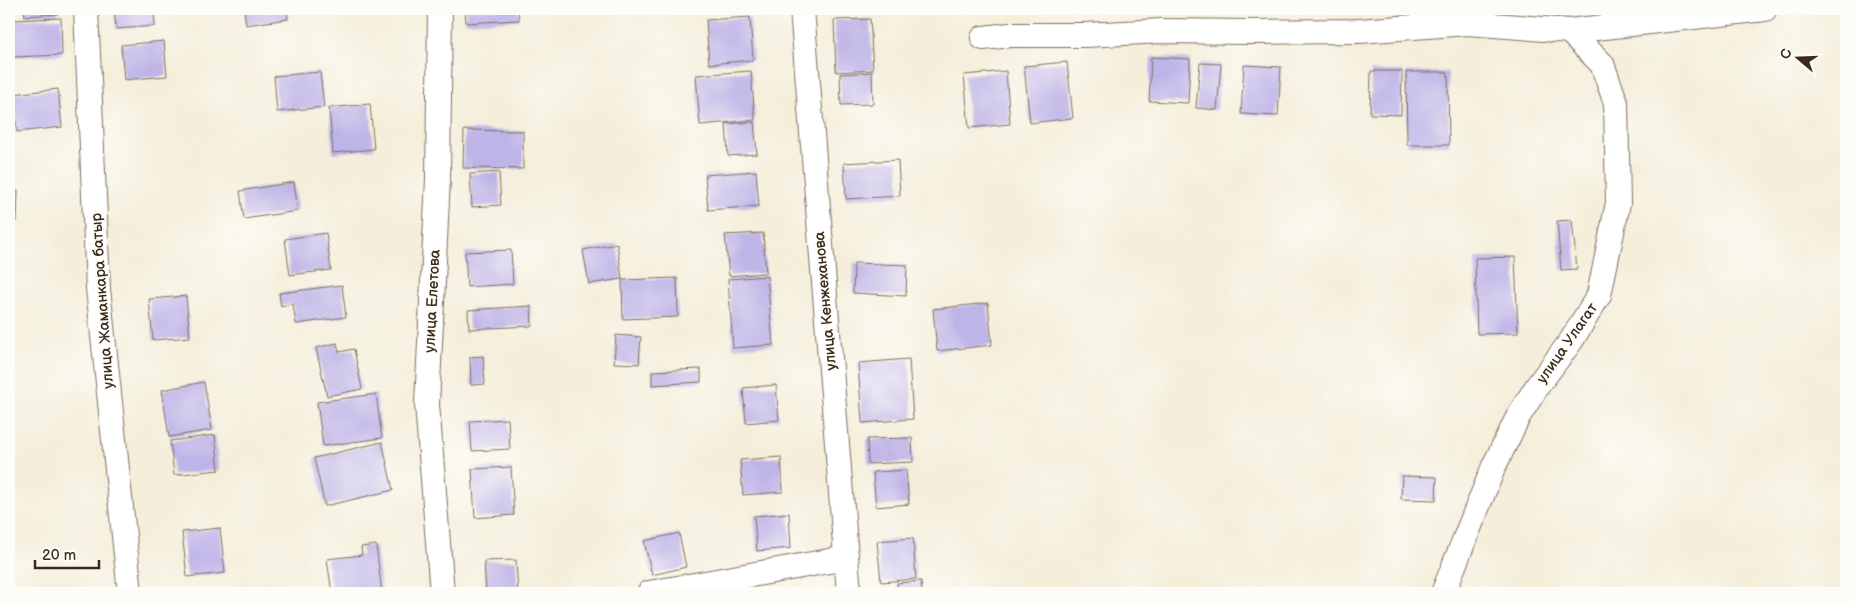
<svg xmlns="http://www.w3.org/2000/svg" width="1855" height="602" font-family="'Balsamiq Sans',sans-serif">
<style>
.building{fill:#bdb4e7}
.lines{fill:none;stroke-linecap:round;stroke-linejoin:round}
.minor-casing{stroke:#7c6f60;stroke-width:26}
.minor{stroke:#fff;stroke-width:24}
.labels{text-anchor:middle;stroke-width:4;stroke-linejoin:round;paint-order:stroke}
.street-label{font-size:15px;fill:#3b2a1e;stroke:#fdfcf7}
</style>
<rect width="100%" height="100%" fill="#fdfcf7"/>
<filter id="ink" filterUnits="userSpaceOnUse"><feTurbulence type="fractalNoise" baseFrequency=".02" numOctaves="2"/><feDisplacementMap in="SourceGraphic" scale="10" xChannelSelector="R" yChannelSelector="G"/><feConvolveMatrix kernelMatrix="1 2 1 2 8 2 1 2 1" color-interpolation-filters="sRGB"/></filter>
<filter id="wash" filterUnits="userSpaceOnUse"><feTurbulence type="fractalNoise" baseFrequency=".0096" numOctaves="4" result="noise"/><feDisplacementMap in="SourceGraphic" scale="20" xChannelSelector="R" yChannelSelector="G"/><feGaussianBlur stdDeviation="1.12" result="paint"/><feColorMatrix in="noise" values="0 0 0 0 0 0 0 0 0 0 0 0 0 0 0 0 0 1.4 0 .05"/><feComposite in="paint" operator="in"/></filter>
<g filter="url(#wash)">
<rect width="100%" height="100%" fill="#f4eeda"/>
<g id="blocks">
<g class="building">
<polygon points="24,9 58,9 58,14 25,16"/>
<polygon points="114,9 154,9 155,26 116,29"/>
<polygon points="244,9 287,9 288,19 246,25"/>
<polygon points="465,9 518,9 519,20 466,23"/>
<polygon points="750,17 753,60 709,64 706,20"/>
<polygon points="61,18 62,55 13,57 12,20"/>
<polygon points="870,19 873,70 836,72 834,20"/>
<polygon points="164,41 167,76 124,80 121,45"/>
<polygon points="1151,57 1190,59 1188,103 1149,101"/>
<polygon points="1067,62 1073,118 1030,123 1024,66"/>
<polygon points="1200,63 1221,64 1217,110 1196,108"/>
<polygon points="1244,65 1281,67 1278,116 1241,114"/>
<polygon points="751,71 755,120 700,125 696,75"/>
<polygon points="1006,71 1010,124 969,128 964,75"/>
<polygon points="1371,71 1402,71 1401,115 1370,114"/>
<polygon points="320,72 324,107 277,112 274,76"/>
<polygon points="872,72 873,104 841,105 840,74"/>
<polygon points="1406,72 1448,72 1449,145 1407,145"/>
<polygon points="58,89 62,127 17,132 13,94"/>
<polygon points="370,104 374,149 333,153 329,108"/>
<polygon points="754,122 757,154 728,156 726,124"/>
<polygon points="464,130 523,131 523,169 463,168"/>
<polygon points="898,160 900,196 846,199 844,163"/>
<polygon points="756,171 759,206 708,210 705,175"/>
<polygon points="499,172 501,205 472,207 470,174"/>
<polygon points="294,182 298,211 244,219 240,191"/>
<polygon points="9,190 18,191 17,221 9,220"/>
<polygon points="1572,220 1577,269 1561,270 1557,221"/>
<polygon points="326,233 331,270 290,275 285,239"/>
<polygon points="763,233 766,273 729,276 725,235"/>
<polygon points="617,244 622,279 589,284 583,250"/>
<polygon points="511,250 513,284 467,287 465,252"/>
<polygon points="1515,257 1518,333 1477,334 1475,258"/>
<polygon points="854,263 907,265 906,296 853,293"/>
<polygon points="767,276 773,345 733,348 728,279"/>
<polygon points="677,278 678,317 623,319 622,280"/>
<polygon points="342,285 346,317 296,324 293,304 281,306 279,293"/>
<polygon points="186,296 190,337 153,340 149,299"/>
<polygon points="988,303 992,345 937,351 933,309"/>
<polygon points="531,306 532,326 469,329 468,310"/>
<polygon points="616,335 641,337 639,364 614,363"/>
<polygon points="337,343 339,352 354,349 362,389 327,396 316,348"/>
<polygon points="483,356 485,384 471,385 470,357"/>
<polygon points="909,359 913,419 862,423 858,363"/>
<polygon points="701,369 701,382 652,385 652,371"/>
<polygon points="204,382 212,430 169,437 162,390"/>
<polygon points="776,385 779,420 746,423 743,388"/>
<polygon points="376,394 382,438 323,446 317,402"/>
<polygon points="508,419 510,449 472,451 470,421"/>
<polygon points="215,435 219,470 174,475 170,441"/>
<polygon points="912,438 913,462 868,464 867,439"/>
<polygon points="382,442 393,490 325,506 314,458"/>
<polygon points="781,457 783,492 743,495 740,460"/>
<polygon points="511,467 514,515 475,518 472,469"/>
<polygon points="906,470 909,504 876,507 873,472"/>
<polygon points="1402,476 1437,477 1436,500 1401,499"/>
<polygon points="789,513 791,548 757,551 754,516"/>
<polygon points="220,528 225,573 187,577 182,532"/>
<polygon points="679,533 686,567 652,575 644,541"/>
<polygon points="913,538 916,579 881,582 877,541"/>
<polygon points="376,545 382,593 332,593 327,559 362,555 361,547"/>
<polygon points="516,560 518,593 486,593 484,561"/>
<polygon points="921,581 922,593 898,593 897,583"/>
</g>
</g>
</g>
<g filter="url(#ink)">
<use href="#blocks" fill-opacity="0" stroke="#7c6f60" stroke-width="1"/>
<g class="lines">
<g class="minor-casing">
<g id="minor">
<polyline points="86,9 98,288 130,593"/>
<polyline points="440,9 438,179 427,404 442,593"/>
<polyline points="802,9 849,593"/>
<polyline points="983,38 1010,35 1086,35 1162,31 1248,32 1359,31 1468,23 1569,31 1765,9"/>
<polyline points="649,593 846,558"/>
<polyline points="1443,593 1494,466 1519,415 1538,385 1571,341 1599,295 1618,203 1616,103 1602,64 1569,31"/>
</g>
</g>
<use href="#minor" class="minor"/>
</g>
</g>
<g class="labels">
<g class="street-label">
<text transform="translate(102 301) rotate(-94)" y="5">улица Жаманкара батыр</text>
<text transform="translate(432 301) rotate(-87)" y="5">улица Елетова</text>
<text transform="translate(825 301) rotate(-95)" y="5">улица Кенжеханова</text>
<text transform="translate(1567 343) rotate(-55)" y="5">улица Улагат</text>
</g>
</g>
<rect width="1855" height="602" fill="none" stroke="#fdfcf7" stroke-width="30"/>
<g transform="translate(1798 58) rotate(289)" stroke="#fdfcf7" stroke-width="4" paint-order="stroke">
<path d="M0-4L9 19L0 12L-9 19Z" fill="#3b2a1e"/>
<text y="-8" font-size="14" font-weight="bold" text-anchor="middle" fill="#3b2a1e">С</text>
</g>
<path d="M35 560v8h64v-8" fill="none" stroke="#3b2a1e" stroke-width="2.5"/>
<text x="42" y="560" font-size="15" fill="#3b2a1e" stroke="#fdfcf7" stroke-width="4" paint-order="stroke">20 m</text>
</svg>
